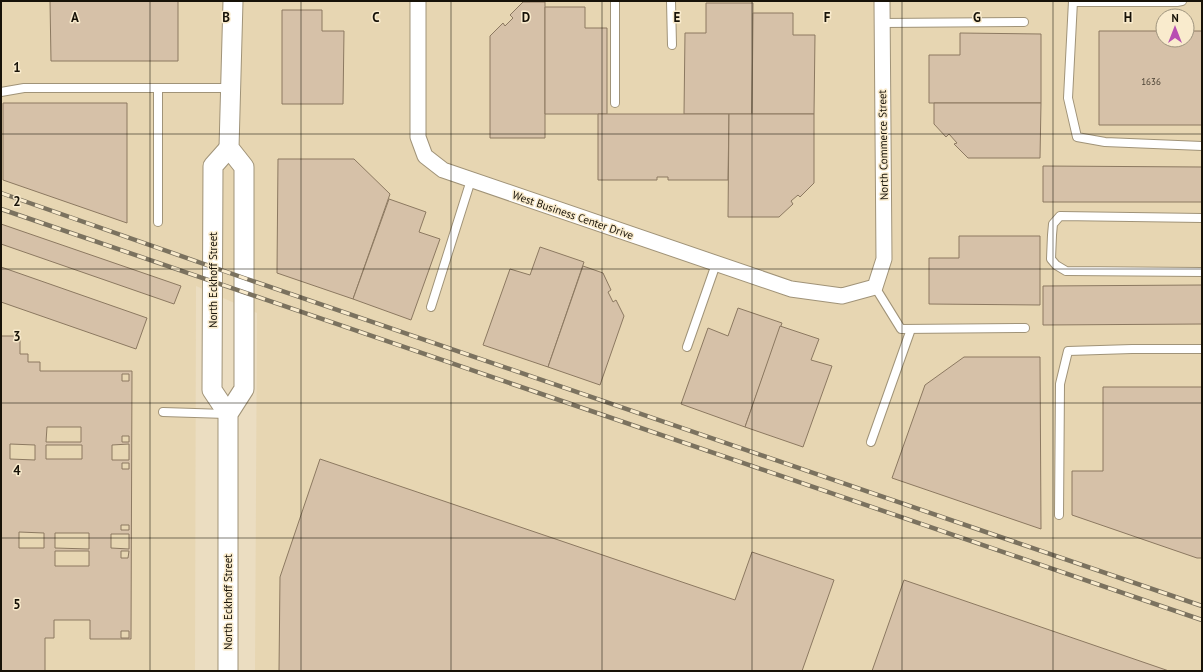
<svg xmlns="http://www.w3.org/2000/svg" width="1203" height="672" font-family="'PT Sans',sans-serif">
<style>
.built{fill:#e7d6b2;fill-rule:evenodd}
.building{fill:#d6c1a8;stroke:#8c7961;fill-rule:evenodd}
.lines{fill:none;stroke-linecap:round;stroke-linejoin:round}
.service-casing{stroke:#a09378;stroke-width:10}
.minor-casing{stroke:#a09378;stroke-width:17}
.tertiary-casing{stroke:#a09378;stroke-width:21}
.service{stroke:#fff;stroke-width:8}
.minor{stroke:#fff;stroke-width:15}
.tertiary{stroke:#fff;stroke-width:19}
.rail-casing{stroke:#7b725f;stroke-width:4.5}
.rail{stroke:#f9ebcd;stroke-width:3;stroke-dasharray:9;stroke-linecap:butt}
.grid{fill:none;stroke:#171208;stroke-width:1;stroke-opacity:0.55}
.labels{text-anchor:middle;stroke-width:3;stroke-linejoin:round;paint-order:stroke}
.number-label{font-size:9px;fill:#473e30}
.street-label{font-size:11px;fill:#171208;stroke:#f9ebcd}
.grid-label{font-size:13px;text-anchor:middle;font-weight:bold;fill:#171208;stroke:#f9ebcd;stroke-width:3;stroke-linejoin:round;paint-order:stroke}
</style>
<rect width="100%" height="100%" fill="#ebddc1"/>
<path class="built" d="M1 1H1202V671H255L257 313 196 286 195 671H1ZM1163 16H1187V40H1163Z"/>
<g class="building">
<polygon points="50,1 178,1 178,61 51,61"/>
<polygon points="523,2 545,2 545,138 490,138 490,36 503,23 505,26 513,18 510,15"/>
<polygon points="706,3 753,3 752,114 684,114 685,33 706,33"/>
<polygon points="545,7 585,7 585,28 607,28 607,114 545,114"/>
<polygon points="282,10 322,10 322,31 344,31 343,104 282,104"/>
<polygon points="753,13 793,13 793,35 815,35 814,114 752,114"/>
<polygon points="1099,31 1163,31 1163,40 1187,40 1187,31 1202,31 1202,125 1099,125"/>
<polygon points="960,33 1041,34 1041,103 929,103 929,55 960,55"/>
<polygon points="3,103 127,103 127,223 3,180"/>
<polygon points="934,103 1041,103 1040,158 968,158 954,144 957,143 949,134 946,137 934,124"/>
<polygon points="598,114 729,114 728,180 668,180 668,177 657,177 657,180 598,180"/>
<polygon points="729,114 814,114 814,183 800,197 798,195 791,201 793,204 779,217 728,217"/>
<polygon points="278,159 354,159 390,194 353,299 277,273"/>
<polygon points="1043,166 1202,167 1202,202 1043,202"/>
<polygon points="389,199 426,212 419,232 440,239 411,320 353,299"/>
<polygon points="1,224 181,286 174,304 1,244"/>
<polygon points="959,236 1040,236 1040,305 929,304 929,258 959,258"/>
<polygon points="540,247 584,262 548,367 483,345 510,269 530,275"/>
<polygon points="583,266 603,273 611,290 608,292 613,302 616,300 624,316 600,385 548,367"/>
<polygon points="1,267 147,318 136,349 1,302"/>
<polygon points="1202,285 1202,324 1043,325 1043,286"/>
<polygon points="738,308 782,323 745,427 681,404 708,328 728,336"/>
<polygon points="780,326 819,339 811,360 832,366 803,447 745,427"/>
<path d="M1 336H20V354H28V362H40V371H132L131 639H90V620H54V638H45V671H1ZM122 374H129V381H122ZM47 427H81V442H46ZM122 436H129V442H122ZM10 444 35 445V460L10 459ZM129 444V460H112V445ZM46 445H82V459H46ZM122 463H129V469H122ZM121 525H129V530H121ZM19 532 44 533V548H19ZM55 533H89V549L55 548ZM111 534H129V549L111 548ZM55 551H89V566H55ZM121 551H129L128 558H121ZM121 631H129V638H121Z"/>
<polygon points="964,357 1040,357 1041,529 892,478 925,385"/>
<polygon points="1103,387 1202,387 1202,558 1197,558 1072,515 1072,471 1103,471"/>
<polygon points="320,459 735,600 752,552 834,580 802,671 279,671 280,577"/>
<polygon points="904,580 1169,671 872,671"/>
</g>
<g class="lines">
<g class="service-casing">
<g id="service">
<polyline points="615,1 615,103"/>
<polyline points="671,1 672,45"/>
<polyline points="1073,1 1068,98 1077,137 1105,142 1202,146"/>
<polyline points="1073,2 1177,2 1182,1"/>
<polyline points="882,23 1024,22"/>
<polyline points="158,88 158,222"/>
<polyline points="1,92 24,88 231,88"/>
<polyline points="1202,218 1060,216 1053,224 1052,235 1051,259 1056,265 1066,271 1202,272"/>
<polyline points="875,287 901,329 1025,328"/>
<polyline points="431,307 471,180"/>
<polyline points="687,347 716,264"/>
<polyline points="163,412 226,414"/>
<polyline points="871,442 911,329"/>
<polyline points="1059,515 1060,384 1068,351 1132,349 1202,349"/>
</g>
</g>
<g class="minor-casing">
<polyline id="minor" points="418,1 418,137 425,156 443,170 791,289 842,296 875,287 884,259 882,1"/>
</g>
<g class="tertiary-casing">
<g id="tertiary">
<polyline points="228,414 212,390 213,166 229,148"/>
<polyline points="228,671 228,414 244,389 244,167 229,148 233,1"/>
</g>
</g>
<use href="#service" class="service"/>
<use href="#minor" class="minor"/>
<use href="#tertiary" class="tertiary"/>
<g class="rail-casing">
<g id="rail">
<polyline points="1,193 244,278 1202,606"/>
<polyline points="1,209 1202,620"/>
</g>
</g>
<use href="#rail" class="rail"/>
</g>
<path class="grid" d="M150 1V671M301 1V671M451 1V671M602 1V671M752 1V671M902 1V671M1053 1V671M1 134H1202M1 269H1202M1 403H1202M1 538H1202"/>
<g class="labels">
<g class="number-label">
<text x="1151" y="85">1636</text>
</g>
<g class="street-label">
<text transform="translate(883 145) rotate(-91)" y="4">North Commerce Street</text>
<text transform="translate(573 215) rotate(19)" y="4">West Business Center Drive</text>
<text transform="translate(213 280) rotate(-90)" y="4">North Eckhoff Street</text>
<text transform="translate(228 602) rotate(-90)" y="4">North Eckhoff Street</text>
</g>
</g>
<g class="grid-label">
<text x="75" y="22">A</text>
<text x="226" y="22">B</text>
<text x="376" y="22">C</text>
<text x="526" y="22">D</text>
<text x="677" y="22">E</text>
<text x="827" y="22">F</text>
<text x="977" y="22">G</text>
<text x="1128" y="22">H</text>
<text x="17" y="72">1</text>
<text x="17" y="206">2</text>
<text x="17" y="341">3</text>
<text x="17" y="475">4</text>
<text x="17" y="609">5</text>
</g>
<rect width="1203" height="672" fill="none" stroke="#171208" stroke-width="4"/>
<g transform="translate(1175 28)"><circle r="19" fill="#f9ebcd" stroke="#9f947e"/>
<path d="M0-3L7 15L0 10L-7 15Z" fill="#b84fb2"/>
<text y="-6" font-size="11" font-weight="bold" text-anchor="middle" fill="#171208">N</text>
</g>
</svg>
